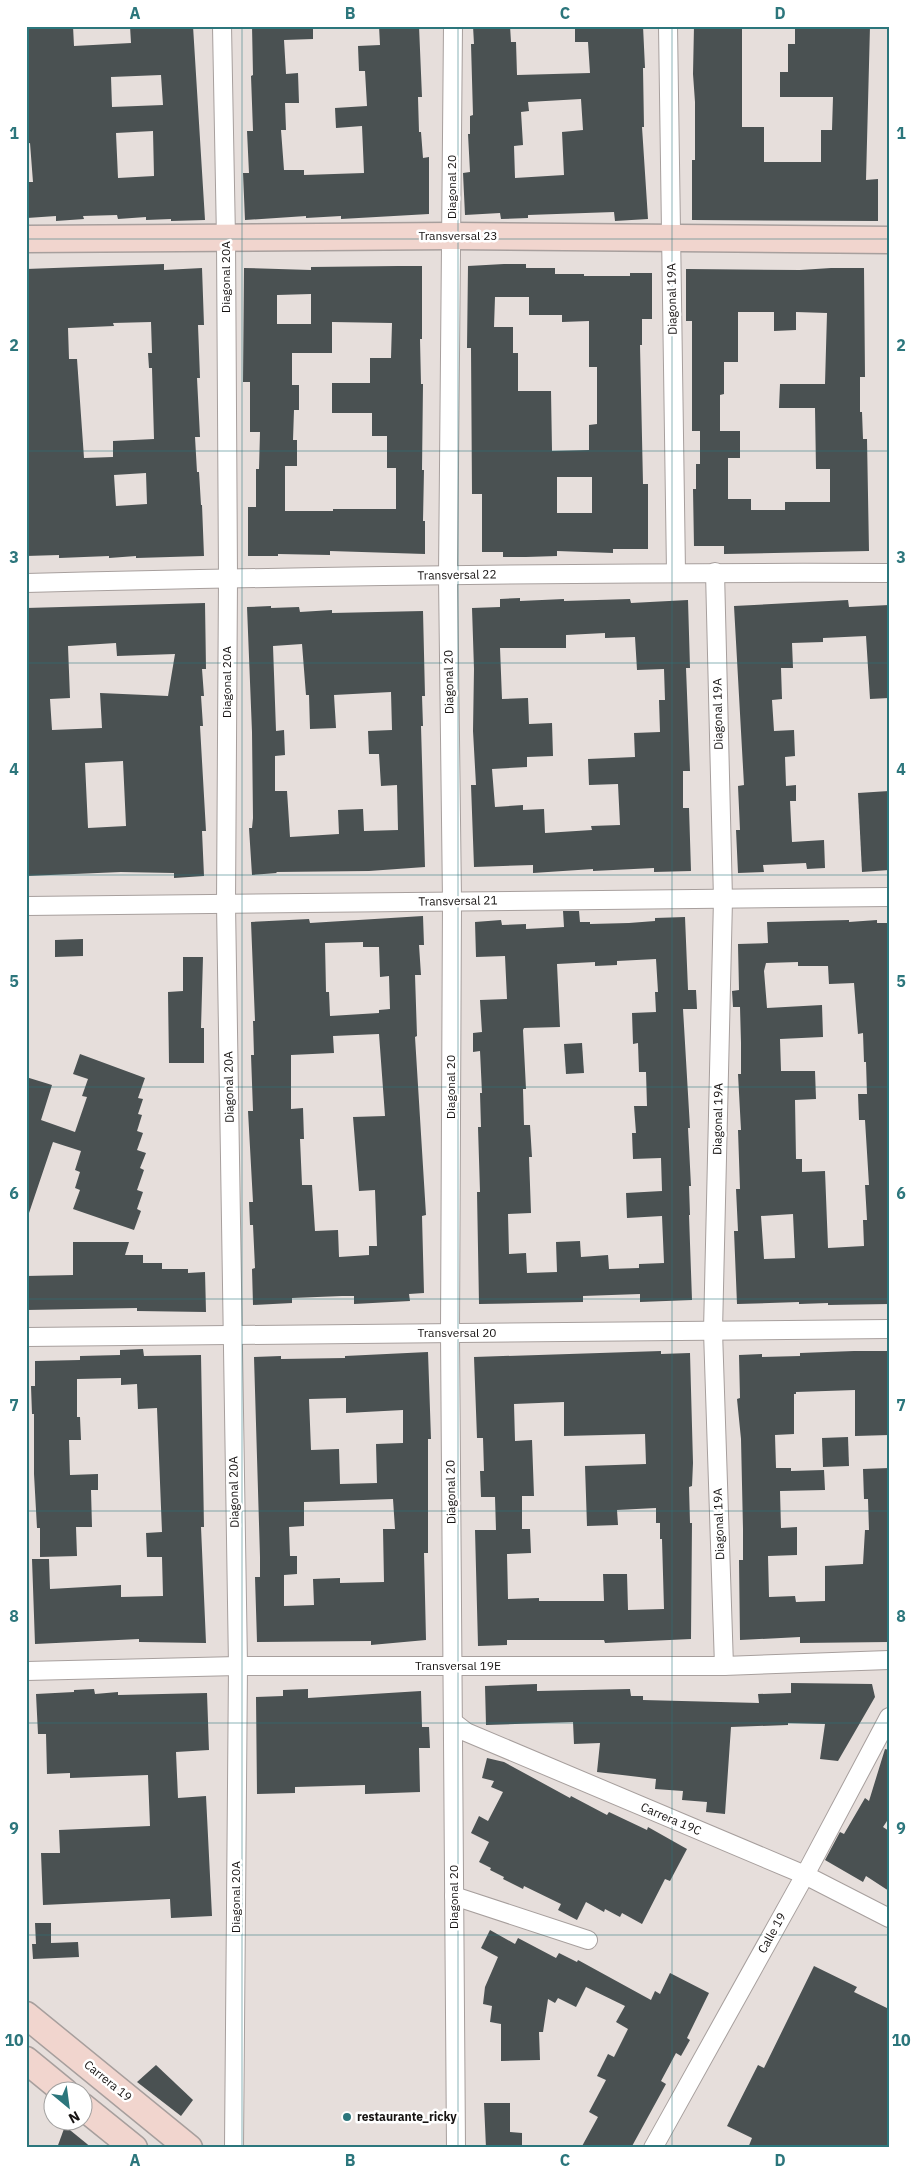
<svg xmlns="http://www.w3.org/2000/svg" width="915" height="2174" font-family="'IBM Plex Sans',sans-serif">
<style>
.building{fill:#4a5152;fill-rule:evenodd}
.lines{fill:none;stroke-linecap:round;stroke-linejoin:round}
.street-casing{stroke:#a79f9d;stroke-width:20}
.secondary-casing{stroke:#a79f9d;stroke-width:29}
.street{stroke:#fff;stroke-width:18}
.secondary{stroke:#f1d5ce;stroke-width:26}
.grid{fill:none;stroke:#2c767c;stroke-width:1;stroke-opacity:0.55}
.poi-dot{fill:#2c767c;stroke:#fff;stroke-width:2}
.labels{text-anchor:middle;stroke-width:5;stroke-linejoin:round;paint-order:stroke}
.street-label{font-size:12px;fill:#161312;stroke:#fff}
.poi-label{font-size:12px;font-weight:bold;fill:#161312;stroke:#fff;text-anchor:start}
.neatline{fill:none;stroke:#2c767c;stroke-width:2}
.grid-label{font-size:16px;text-anchor:middle;font-weight:bold;fill:#2c767c}
</style>
<rect width="100%" height="100%" fill="#e6dedb"/>
<g class="building">
<path d="M26 26H73L74 46 131 43 130 26H193L205 220 171 221V219L146 220V217L118 219 117 215 83 216 84 219 56 221V216L27 218 26 182H33L30 143 26 144V76L28 75ZM161 75 163 105 112 107 111 77ZM153 131 154 176 118 178 116 133Z"/>
<polygon points="252,26 313,26 313,39 284,40 286,74 298,73 299,103 285,103 286,130 281,130 284,170 304,170 304,175 364,173 362,126 336,128 335,108 367,106 365,71 359,71 358,46 380,45 379,26 419,26 422,97 418,97 419,132 421,132 423,158 429,157 429,214 341,219 341,216 306,218 306,216 245,220 243,173 249,173 247,131 253,131 251,76 253,75"/>
<path d="M473 26H510L511 42H516L517 75 590 73 588 42H575V26H643L645 68H643L644 127H642L648 219 615 221 614 212 528 215V218L501 219 500 213 465 215 463 173 470 172 468 134H470V116L473 115 471 44H474ZM581 99 583 130 562 132 564 175 515 178 514 146 523 145 521 112 529 111 528 102Z"/>
<polygon points="694,26 742,26 742,127 764,127 764,162 821,162 821,130 832,130 833,97 780,97 780,72 788,72 788,44 795,44 795,26 870,26 866,180 878,179 878,221 692,220 692,160 695,160 695,102 693,74"/>
<path d="M164 264V270L202 268 204 325H198L200 378H197L200 437H195L197 472H199L201 505H202L204 556 136 558V556L109 558V556L59 558V555L26 556V269ZM151 322 152 353H148L149 368H152L154 439 113 441V457L84 458 77 359H69L68 328 114 326 113 323ZM146 473 147 504 116 506 114 475Z"/>
<path d="M504 264H526V268H555V274H584V276H630V273H652V319H642V345H640L643 484H648V549H613V553L557 551V556L526 557H503V552H482V494H472L471 348H467L468 266ZM495 297H529V315H562V322L589 321V367H597V424L589 425V450L552 451 551 391H518V353H513V327H494ZM557 477H592V513H557Z"/>
<path d="M398 266H422V339H420L421 384H423L422 470H424L423 521H425V554L330 551V555L278 554V556H248V507H256V469H259L260 432H250V382H243L244 268 311 270V267ZM311 294V324H277V295ZM332 322 392 323 391 358H370V383H332V413H372V436H387V468H396V509H333V511H285V466H297V440H293L294 410H299V385H292V353H332Z"/>
<path d="M831 268H864L865 377H860V412H862L863 439H867L869 551 724 554V546H694L693 489H696V464H700V431H692V321H686V269L800 270ZM738 312H774V331L796 330V312L827 313 825 384H780L779 408H815L816 469H830V502H785V510H751V499H728V458H740V431H720V395L724 394V362H738Z"/>
<path d="M520 598V601L564 599V601L630 599 631 603 688 600 690 668H686L690 771H683V808H689L691 871 654 872V868L593 871V869L533 873V865L474 867 471 785H476L473 731 474 669 472 608 500 607V599ZM605 633V638L635 637 637 670 664 669 665 700H659L660 732 634 733 635 757 588 759 589 785 618 784 620 825 591 826 592 830 545 833 544 809 523 810V805L495 807 492 769 527 767V757L553 756 552 723 529 724 528 698 502 699 500 648H566V635Z"/>
<polygon points="848,600 849,607 889,605 889,698 870,699 866,636 823,638 823,642 792,643 793,668 781,668 782,699 772,700 774,731 794,730 795,756 785,757 786,786 796,785 796,801 790,801 792,842 824,840 825,868 807,869 806,863 763,865 764,872 738,873 736,830 740,830 738,786 744,785 734,606"/>
<path d="M205 603 206 669H202L204 696H201L203 726H200L206 831H202L204 876 174 878V873L121 872 27 876 26 608ZM116 643 117 656 175 654 168 696 100 693 102 728 52 730 50 699 70 698 68 646ZM123 761 126 826 88 828 85 763Z"/>
<path d="M271 606V608L299 607 300 612 332 610V613L423 611 425 696H422L423 726H421L425 867 369 871 276 872 277 873 252 875 249 828H252L253 818 252 732 247 607ZM302 644 306 695H309L310 729 336 728 334 695 391 692 392 730 368 731 369 754H379L381 786 397 785 398 830 364 831 363 809 338 810 339 834 290 837 287 791H275V756L285 755 284 730 276 731 273 646Z"/>
<polygon points="889,791 889,870 862,872 858,793"/>
<path d="M563 911H579L580 922H590V924L629 923 655 921V918L685 917 688 990H696L697 1009H683L690 1128H688L691 1186H689L690 1215H689L692 1300 640 1302V1294L583 1296V1302L479 1304 477 1192H480L478 1127H481L480 1093H482L480 1051 473 1052V1033L482 1032 480 1000 507 999 505 956 476 957 475 922 501 920 502 925 526 924V929L564 927ZM656 959 658 992H655L656 1012 632 1013 633 1044 638 1043 639 1072H646L647 1106H634L636 1133H632L633 1159 661 1158 662 1191 626 1193 627 1218 662 1216 664 1263 639 1264V1268L609 1269 608 1255 581 1257 580 1241 556 1242 557 1272 527 1273 526 1253 509 1254 508 1214 531 1213 529 1157H532L530 1125H524L523 1089H526L523 1030 524 1028 560 1027 557 964 595 962V966L617 965V961Z"/>
<path d="M423 916 424 945H419L421 975H415L417 1036 415 1037 426 1215 422 1216 424 1293 409 1294 410 1301 354 1304V1296H342L292 1298V1303L253 1305 252 1269 255 1268 253 1225H250L249 1202H253L248 1111H253L251 1055H254L253 1021H255L251 922 309 919 310 923ZM363 942V947H379L380 977 389 976 390 1009 379 1010V1013L330 1016 329 992H326L325 943ZM379 1034 385 1116 353 1117 359 1191 375 1190 377 1246H369V1255L339 1257 338 1230 315 1231 312 1185H302L300 1139H304L303 1108 291 1109V1055L334 1053 333 1036Z"/>
<path d="M849 920V922L877 920V923H889V1304L828 1305V1303L799 1304V1302L737 1304 734 1231H738L736 1189H740L738 1130H741L738 1074H741V1043L740 1007H733L732 991 739 990 738 944 768 943 767 922ZM798 962V966H828L829 984 854 983 858 1034 863 1033 864 1062H866L867 1094H858L859 1120H865L869 1185H865L867 1220H863L864 1246 828 1248 825 1171 802 1172V1159H796L795 1100 816 1099 815 1071H781L780 1039 823 1037 822 1005 767 1008 764 971 766 963ZM793 1214 795 1258 764 1259 761 1216Z"/>
<polygon points="83,939 83,956 55,957 55,940"/>
<polygon points="183,957 203,957 201,1028 204,1028 204,1063 169,1063 168,992 183,991"/>
<polygon points="582,1043 584,1073 566,1074 564,1044"/>
<polygon points="80,1054 145,1078 138,1098 143,1099 138,1114 142,1115 137,1131 143,1133 137,1150 146,1153 140,1168 144,1170 137,1190 143,1192 137,1209 141,1211 134,1230 73,1209 80,1190 75,1188 80,1172 75,1170 81,1151 53,1142 29,1213 26,1213 26,1077 52,1085 41,1120 75,1132 87,1097 82,1096 88,1079 73,1074"/>
<polygon points="73,1242 129,1242 125,1255 143,1255 143,1263 162,1263 162,1269 188,1269 188,1273 205,1272 206,1312 137,1311 137,1308 26,1310 26,1276 73,1275"/>
<polygon points="143,1349 144,1356 201,1355 204,1527 201,1527 206,1643 139,1642 139,1639 35,1644 32,1559 49,1559 50,1589 121,1585 121,1597 163,1596 162,1557 147,1557 146,1533 162,1532 157,1408 138,1409 137,1384 121,1385 121,1378 77,1379 77,1417 80,1417 81,1440 69,1440 70,1475 98,1474 98,1490 91,1490 92,1527 76,1527 77,1556 40,1557 40,1528 37,1528 34,1474 34,1414 32,1414 31,1386 35,1386 35,1361 80,1360 80,1356 120,1355 120,1350"/>
<path d="M661 1351V1354L690 1353 693 1463 692 1486 689 1487 690 1523H692L691 1639 605 1643 604 1640H507V1645L478 1646 475 1530H496L495 1497H481L480 1471H484L483 1438H477L474 1357ZM564 1402V1436L645 1434 646 1464 585 1466 587 1526 618 1525 617 1510 656 1508V1523H660V1539H662L664 1609 628 1610 627 1574H603L604 1601H539V1598L508 1599 507 1554 531 1553 530 1529H522V1496H534L532 1440 515 1441 514 1404Z"/>
<polygon points="854,1351 889,1351 889,1435 855,1436 855,1390 796,1392 796,1394 794,1394 794,1434 775,1435 776,1468 791,1468 791,1471 824,1470 825,1490 780,1491 781,1528 797,1527 797,1555 768,1556 769,1597 795,1596 796,1602 825,1601 825,1566 863,1564 865,1530 869,1530 868,1499 864,1499 863,1469 889,1468 889,1642 800,1643 800,1637 740,1640 739,1560 743,1560 743,1529 741,1439 737,1399 740,1398 739,1355 762,1354 762,1357 800,1356 800,1353"/>
<path d="M428 1352 431 1439H428V1553H424L426 1640 371 1645V1641L257 1642 255 1577H260V1557L254 1357 281 1356V1359L345 1358V1356ZM346 1398V1413L403 1410V1443L376 1444 377 1483 340 1484 339 1449 311 1450 309 1399ZM393 1499 395 1529H383L384 1582 340 1583V1578L313 1579 314 1605 284 1606V1575L297 1574V1556H290L289 1527 304 1526V1502Z"/>
<polygon points="848,1437 849,1466 823,1467 822,1438"/>
<polygon points="791,1683 872,1684 875,1697 838,1761 820,1759 825,1724 788,1723 788,1725 731,1727 725,1814 706,1812 707,1802 682,1800 683,1791 655,1789 656,1779 597,1772 600,1743 574,1744 573,1722 486,1725 485,1686 537,1684 537,1691 630,1689 631,1696 643,1696 643,1700 759,1703 758,1694 791,1693"/>
<polygon points="94,1689 95,1694 118,1692 118,1695 207,1693 209,1750 176,1752 178,1798 206,1796 212,1916 171,1918 170,1899 43,1905 41,1853 60,1853 59,1830 150,1826 148,1775 70,1778 70,1773 47,1774 46,1734 38,1734 36,1694 74,1692 74,1690"/>
<polygon points="308,1689 308,1698 421,1691 422,1727 429,1727 430,1748 419,1748 420,1792 365,1794 365,1785 295,1787 295,1793 257,1794 256,1697 283,1696 283,1690"/>
<polygon points="885,1749 889,1750 889,1818 883,1827 889,1831 889,1891 866,1876 863,1882 825,1860 840,1832 844,1834 865,1798 869,1801"/>
<polygon points="487,1758 504,1762 570,1798 571,1796 607,1815 609,1812 647,1830 648,1827 687,1849 670,1881 665,1879 642,1924 622,1913 620,1917 605,1909 604,1912 586,1902 577,1920 558,1910 561,1904 524,1886 523,1889 503,1879 504,1877 490,1870 491,1868 479,1862 489,1842 471,1833 479,1816 488,1821 503,1792 491,1787 494,1781 482,1778"/>
<polygon points="35,1923 51,1923 51,1943 78,1942 79,1957 33,1959 32,1944 36,1944"/>
<polygon points="490,1930 515,1944 518,1938 556,1958 559,1953 577,1962 578,1960 651,2000 655,1991 660,1994 670,1973 709,1993 687,2038 690,2040 681,2056 676,2053 661,2081 666,2084 631,2148 581,2148 598,2117 589,2112 606,2080 597,2076 608,2054 614,2057 628,2029 616,2022 625,2006 586,1987 576,2007 558,1998 555,2003 548,1999 543,2032 539,2032 540,2060 501,2061 501,2024 490,2022 492,2006 483,2004 485,1987 498,1957 481,1948"/>
<polygon points="814,1966 857,1987 854,1992 889,2009 889,2148 748,2148 752,2138 727,2126 758,2065 764,2068"/>
<polygon points="156,2065 193,2100 181,2116 137,2082"/>
<polygon points="484,2103 510,2103 510,2132 522,2133 522,2148 486,2148"/>
<polygon points="65,2126 92,2148 57,2148"/>
</g>
<g class="lines">
<g class="street-casing">
<g id="street">
<polyline points="222,26 226,239 228,578 226,904 238,1666 234,2148"/>
<polyline points="453,26 448,576 452,901 450,1333 456,2148"/>
<polyline points="668,26 676,572"/>
<polyline points="715,572 723,899 713,1331 724,1666"/>
<path d="M26 583C314 576 601 572 889 573"/>
<polyline points="26,906 889,897"/>
<polyline points="26,1337 889,1329"/>
<polyline points="26,1671 238,1666 724,1666 889,1660"/>
<polyline points="453,1722 466,1732 805,1875 889,1918"/>
<polyline points="454,1896 588,1940"/>
<polyline points="653,2148 805,1875 889,1717"/>
</g>
</g>
<g class="secondary-casing">
<g id="secondary">
<polyline points="26,239 451,236 889,240"/>
<polyline points="26,2015 189,2148"/>
<polyline points="26,2060 65,2092"/>
<polyline points="82,2106 134,2148"/>
</g>
</g>
<use href="#street" class="street"/>
<use href="#secondary" class="secondary"/>
</g>
<path class="grid" d="M242 26V2148M458 26V2148M672 26V2148M26 239H889M26 451H889M26 663H889M26 875H889M26 1087H889M26 1299H889M26 1511H889M26 1723H889M26 1935H889"/>
<circle class="poi-dot" cx="347" cy="2117" r="5"/>
<g class="labels">
<g class="street-label">
<text transform="translate(452 187) rotate(-90)" y="4">Diagonal 20</text>
<text x="458" y="240">Transversal 23</text>
<text transform="translate(226 277) rotate(-90)" y="4">Diagonal 20A</text>
<text transform="translate(672 299) rotate(-91)" y="4">Diagonal 19A</text>
<text transform="translate(457 575) rotate(-1)" y="4">Transversal 22</text>
<text transform="translate(227 682) rotate(-90)" y="4">Diagonal 20A</text>
<text transform="translate(449 682) rotate(-91)" y="4">Diagonal 20</text>
<text transform="translate(718 714) rotate(-91)" y="4">Diagonal 19A</text>
<text transform="translate(458 901) rotate(-1)" y="4">Transversal 21</text>
<text transform="translate(229 1087) rotate(-91)" y="4">Diagonal 20A</text>
<text transform="translate(451 1087) rotate(-90)" y="4">Diagonal 20</text>
<text transform="translate(718 1119) rotate(-89)" y="4">Diagonal 19A</text>
<text x="457" y="1337">Transversal 20</text>
<text transform="translate(234 1492) rotate(-91)" y="4">Diagonal 20A</text>
<text transform="translate(451 1492) rotate(-91)" y="4">Diagonal 20</text>
<text transform="translate(719 1524) rotate(-92)" y="4">Diagonal 19A</text>
<text x="458" y="1670">Transversal 19E</text>
<text transform="translate(671 1819) rotate(23)" y="4">Carrera 19C</text>
<text transform="translate(236 1897) rotate(-90)" y="4">Diagonal 20A</text>
<text transform="translate(454 1897) rotate(-90)" y="4">Diagonal 20</text>
<text transform="translate(772 1933) rotate(-61)" y="4">Calle 19</text>
<text transform="translate(108 2081) rotate(39)" y="4">Carrera 19</text>
</g>
<g class="poi-label">
<text x="357" y="2121">restaurante_ricky</text>
</g>
</g>
<rect width="915" height="2174" fill="none" stroke="#ffffff" stroke-width="55"/>
<g transform="translate(68 2106) rotate(151)"><circle r="24" fill="#ffffff" stroke="#a2a1a0"/>
<path d="M0-4L9 19L0 12L-9 19Z" fill="#2c767c"/>
<text y="-8" font-size="14" font-weight="bold" text-anchor="middle" fill="#161312">N</text>
</g>
<rect x="28" y="28" width="860" height="2118" class="neatline"/>
<g class="grid-label">
<text x="135" y="19">A</text>
<text x="350" y="19">B</text>
<text x="565" y="19">C</text>
<text x="780" y="19">D</text>
<text x="14" y="139">1</text>
<text x="901" y="139">1</text>
<text x="14" y="351">2</text>
<text x="901" y="351">2</text>
<text x="14" y="563">3</text>
<text x="901" y="563">3</text>
<text x="14" y="775">4</text>
<text x="901" y="775">4</text>
<text x="14" y="987">5</text>
<text x="901" y="987">5</text>
<text x="14" y="1199">6</text>
<text x="901" y="1199">6</text>
<text x="14" y="1411">7</text>
<text x="901" y="1411">7</text>
<text x="14" y="1622">8</text>
<text x="901" y="1622">8</text>
<text x="14" y="1834">9</text>
<text x="901" y="1834">9</text>
<text x="14" y="2046">10</text>
<text x="901" y="2046">10</text>
<text x="135" y="2166">A</text>
<text x="350" y="2166">B</text>
<text x="565" y="2166">C</text>
<text x="780" y="2166">D</text>
</g>
</svg>
